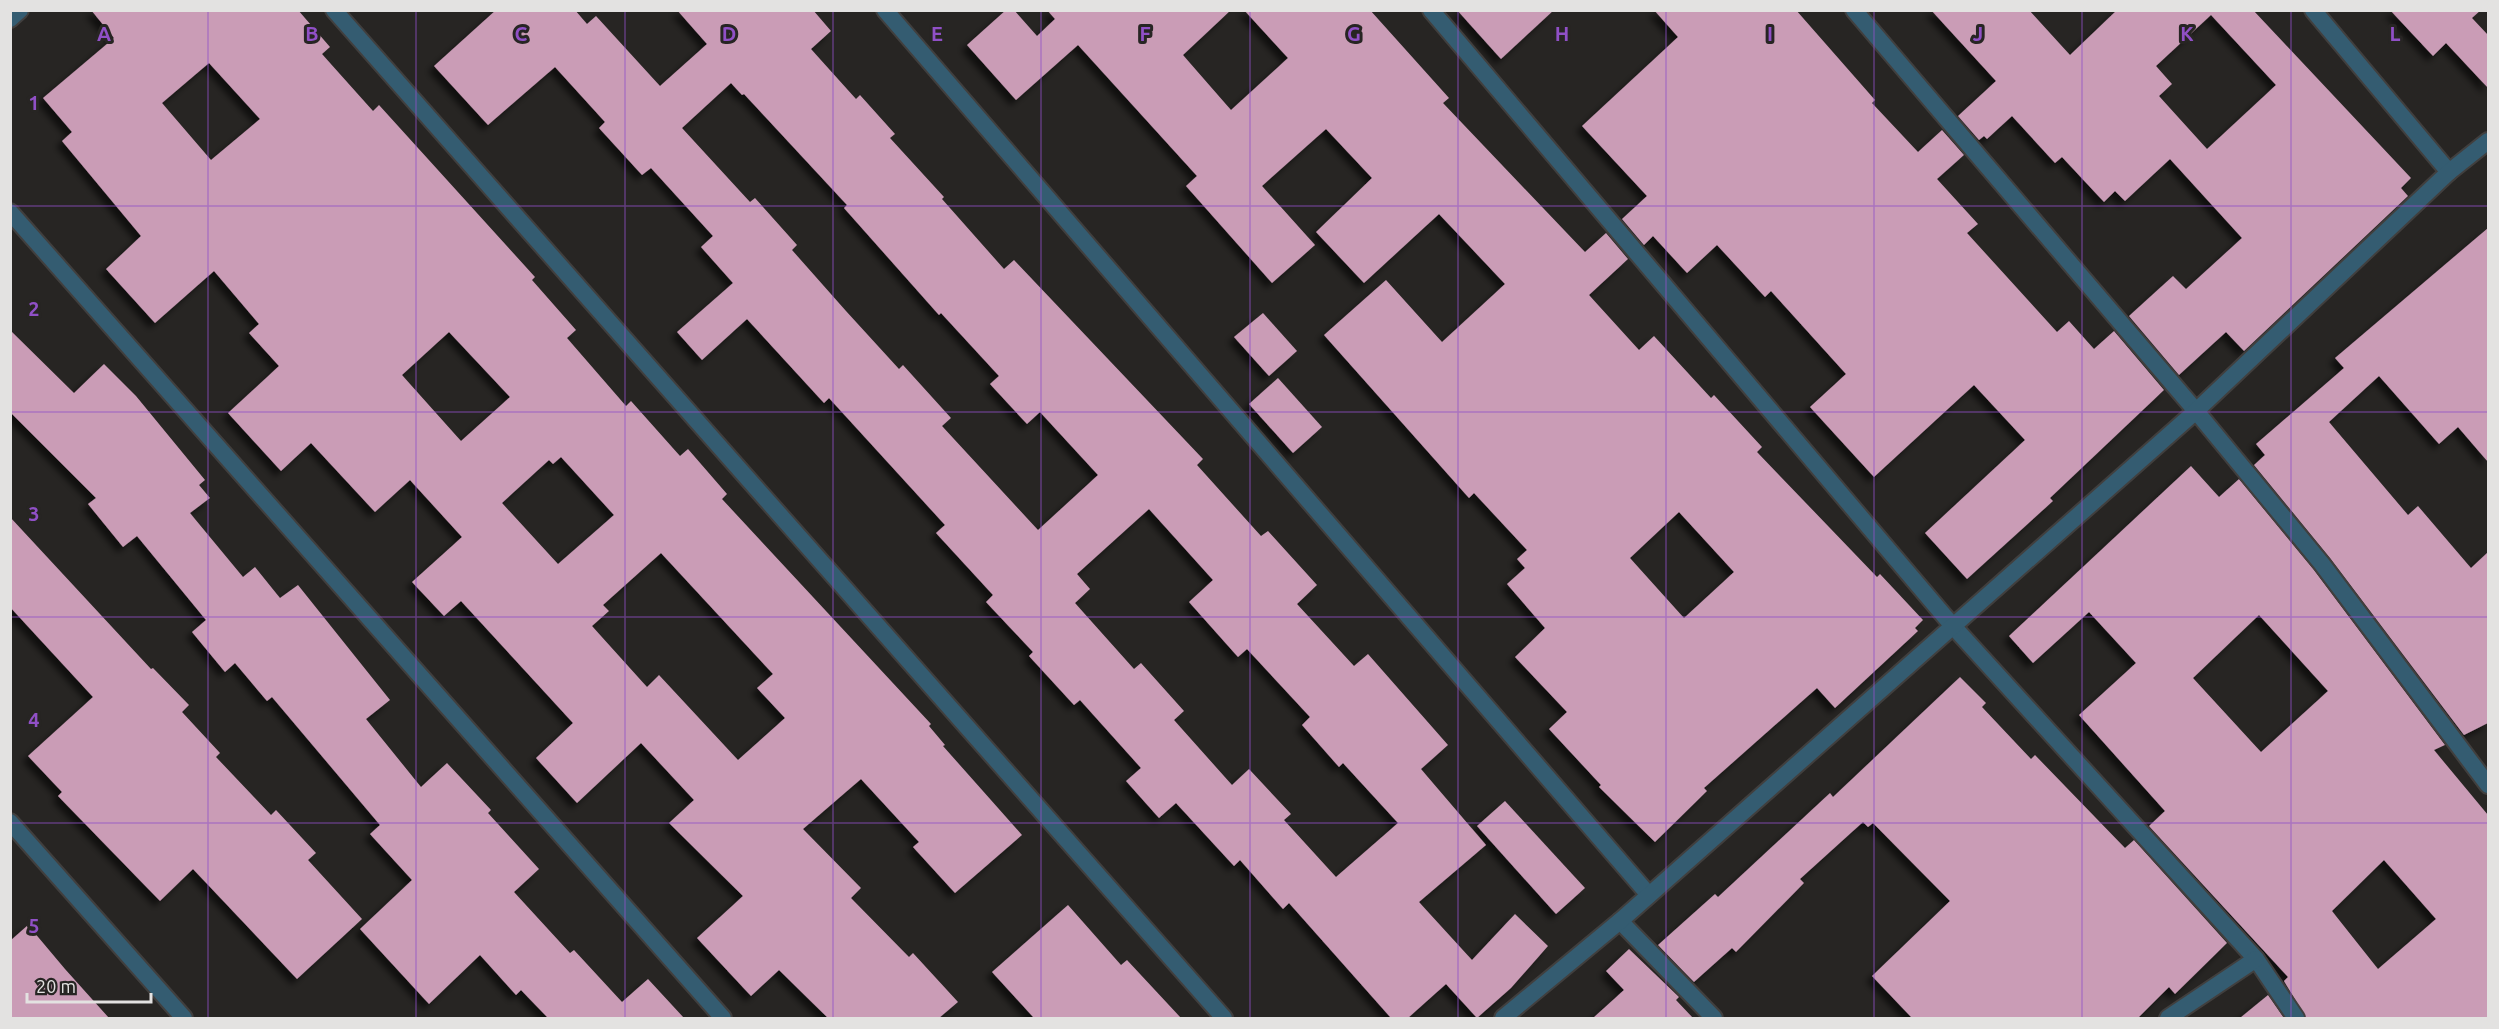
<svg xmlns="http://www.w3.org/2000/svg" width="2499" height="1029" font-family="Ubuntu,sans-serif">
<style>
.building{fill:#ca9cb6;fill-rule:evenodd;filter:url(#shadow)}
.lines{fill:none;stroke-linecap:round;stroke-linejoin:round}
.minor-casing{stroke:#413f3e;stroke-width:20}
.minor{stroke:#345c71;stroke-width:16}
.grid{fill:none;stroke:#9050c6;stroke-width:1.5;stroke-opacity:0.55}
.grid-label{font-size:20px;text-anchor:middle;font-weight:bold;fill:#9050c6;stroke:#272523;stroke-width:6;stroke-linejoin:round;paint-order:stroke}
</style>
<defs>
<filter id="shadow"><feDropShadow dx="-5.5" dy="5.5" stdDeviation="3" flood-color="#0009"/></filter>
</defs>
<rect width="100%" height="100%" fill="#272523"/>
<g class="building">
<path d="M91 10H298L330 47 322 54 373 111 379 105 535 277 532 280 576 330 567 338 626 406 631 401 680 456 688 449 727 494 722 499 931 724 929 726 945 745 943 746 1022 835 955 893 913 847 919 842 861 779 803 829 861 888 851 898 909 957 913 953 958 1002 939 1018H828L779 970 751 996 697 938 743 896 669 823 694 800 641 743 577 803 536 758 573 723 461 601 444 616 412 582 462 537 410 480 375 512 311 443 281 471 228 413 279 366 249 333 259 324 214 271 155 323 106 269 141 236 62 141 72 132 43 98 114 38ZM209 63 260 119 211 160 162 103ZM449 332 510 397 461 441 402 375ZM561 457 614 515 558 564 502 503 549 460 553 464ZM661 553 773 674 757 688 785 718 738 760 659 675 647 687 592 626 609 611 603 605Z"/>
<path d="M496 10H575L587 24 596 16 660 86 707 44 677 10H813L831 31 811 49 856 99 860 95 895 134 890 138 944 197 942 199 1004 269 1014 260 1203 459 1197 465 1261 536 1268 531 1317 585 1297 604 1354 666 1368 654 1448 745 1421 769 1486 845 1419 902 1472 960 1515 914 1548 946 1511 988 1477 1018 1446 984 1408 1018H1391L1289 903 1283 909 1240 860 1234 866 1176 803 1159 818 1126 781 1141 768 1080 700 1074 705 1029 656 1033 652 986 602 993 595 936 533 945 525 829 398 824 403 747 319 702 360 677 332 733 283 701 247 713 236 651 168 642 175 599 128 605 122 555 67 488 125 434 66ZM731 83 742 95 744 94 847 205 844 208 939 315 941 313 999 376 990 384 1027 424 1040 412 1098 475 1038 530 942 426 951 418 903 365 899 369 846 311 792 250 797 245 755 198 750 202 682 128ZM1149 509 1213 580 1189 602 1238 657 1247 649 1310 717 1302 725 1339 767 1343 763 1398 823 1336 877 1284 820 1291 814 1249 769 1232 785 1174 720 1184 711 1141 663 1134 669 1075 603 1090 589 1077 574Z"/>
<path d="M1006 10H1014L1037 36 1055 19 1047 10H1231L1183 55 1231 110 1288 58 1244 10H1370L1449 98 1443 103 1585 252 1606 233 1628 259 1589 295 1639 350 1654 336 1711 398 1714 395 1762 447 1757 452 1877 577 1880 574 1923 620 1915 628 1918 631 1835 708 1817 688 1704 788 1707 791 1655 842 1599 787 1601 785 1549 729 1567 712 1515 657 1545 628 1507 584 1525 568 1517 559 1527 550 1474 493 1469 498 1324 335 1386 280 1442 342 1505 284 1439 214 1364 283 1316 232 1372 178 1326 129 1262 186 1315 245 1272 283 1186 186 1197 176 1078 45 1016 100 967 45ZM1679 512 1734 572 1684 618 1630 558Z"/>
<polygon points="1457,10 1554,10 1501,59"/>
<polygon points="1654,10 1796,10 1875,100 1872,103 1918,152 1942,130 1964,155 1937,179 1978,224 1967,233 2057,332 2069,321 2094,349 2114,331 2164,390 2050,498 2053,501 1967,579 1925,533 2025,440 1974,385 1874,477 1810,407 1846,374 1771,291 1765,297 1717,245 1687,273 1653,236 1644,245 1622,219 1647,196 1582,126 1678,37"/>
<path d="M1931 10H2029L2070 55 2117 10H2253L2411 178 2401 188 2408 196 2244 351 2226 332 2179 375 2129 316 2173 276 2186 289 2242 238 2170 159 2125 201 2115 191 2104 202 2062 157 2055 163 2012 116 1987 139 1984 136 1979 140 1958 116 1996 81ZM2211 15 2276 85 2207 149 2159 96 2172 84 2156 66Z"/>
<polygon points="2390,10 2481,10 2472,18 2488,35 2488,88 2446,43 2433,56"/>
<polygon points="2488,228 2488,462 2458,427 2439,444 2379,376 2329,422 2408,515 2418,506 2471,568 2488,552 2488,723 2464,735 2330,558 2254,465 2265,455 2256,444 2344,368 2335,358"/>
<polygon points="1263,313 1297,351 1269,376 1234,337"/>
<polygon points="10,330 74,393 104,364 136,396 205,480 199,485 210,498 190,513 243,577 255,567 280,598 298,585 390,700 366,719 421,787 447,763 491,810 488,813 539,869 514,892 570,953 574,950 622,1002 648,979 684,1018 548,1018 521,990 516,995 480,955 429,1004 360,929 412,880 370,834 380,825 272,697 267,701 235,663 225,672 192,632 206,620 137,536 123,547 88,504 96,498 10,412"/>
<polygon points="1278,378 1322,427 1293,453 1249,404"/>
<path d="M2191 466 2219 497 2239 479 2314 570 2445 745 2434 750 2488 815V1018H2306L2284 981 2288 977 2149 826 2165 811 2079 715 2136 663 2089 612 2033 663 2009 636ZM2259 615 2328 691 2261 752 2193 678ZM2384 860 2436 919 2378 969 2332 911Z"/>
<polygon points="10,517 151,669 153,668 189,705 182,712 220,753 216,757 271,815 276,810 316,853 308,860 362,919 297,979 193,869 160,901 58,796 62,792 28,756 93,697 10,607"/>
<polygon points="1960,677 1986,703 1982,707 2031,759 2035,755 2125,848 2134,840 2227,943 2175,994 2169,987 2138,1018 1912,1018 1872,976 1950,901 1873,823 1868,827 1863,822 1800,879 1804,883 1736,952 1732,948 1694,982 1658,945 1715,894 1718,897 1830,793 1833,797"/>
<polygon points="1505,801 1585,888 1556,914 1477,826"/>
<polygon points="1068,905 1121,965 1127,960 1181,1018 1034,1018 992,972"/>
<polygon points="28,925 65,969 109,1018 10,1018 10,941"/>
<polygon points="1629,949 1679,997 1676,1000 1693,1018 1593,1018 1624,990 1606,971"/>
<polygon points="2268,995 2284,1018 2240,1018"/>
</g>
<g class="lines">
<g class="minor-casing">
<g id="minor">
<polyline points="334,10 1224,1018"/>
<polyline points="885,10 1649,895"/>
<polyline points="1431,10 1952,625 2256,959 2296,1018"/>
<polyline points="1854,10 2196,411 2322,564 2488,785"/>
<polyline points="2313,10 2449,172"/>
<polyline points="10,19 20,10"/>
<polyline points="10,212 723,1018"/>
<polyline points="10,822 184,1018"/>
<polyline points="1620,921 1714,1018"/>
<polyline points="1503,1018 1620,921 2196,411 2449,172 2488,141"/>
<polyline points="2168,1018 2256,959"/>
</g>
</g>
<use href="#minor" class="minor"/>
</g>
<path class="grid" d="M208 10V1018M416 10V1018M625 10V1018M833 10V1018M1041 10V1018M1250 10V1018M1458 10V1018M1666 10V1018M1874 10V1018M2082 10V1018M2291 10V1018M10 206H2488M10 412H2488M10 617H2488M10 823H2488"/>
<g class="grid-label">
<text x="104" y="41">A</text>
<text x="312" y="41">B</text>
<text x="521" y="41">C</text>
<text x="729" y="41">D</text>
<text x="937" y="41">E</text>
<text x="1145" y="41">F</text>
<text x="1354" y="41">G</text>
<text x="1562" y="41">H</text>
<text x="1770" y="41">I</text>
<text x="1978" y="41">J</text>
<text x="2187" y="41">K</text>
<text x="2395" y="41">L</text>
<text x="34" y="110">1</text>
<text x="34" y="316">2</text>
<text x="34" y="521">3</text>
<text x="34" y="727">4</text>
<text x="34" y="933">5</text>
</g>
<rect width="2499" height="1029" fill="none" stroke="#e3e2e1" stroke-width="24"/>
<path d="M27 993v9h124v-9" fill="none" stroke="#e3e2e1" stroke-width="3"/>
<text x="36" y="993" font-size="18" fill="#e3e2e1" stroke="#272523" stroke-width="4.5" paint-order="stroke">20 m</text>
</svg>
